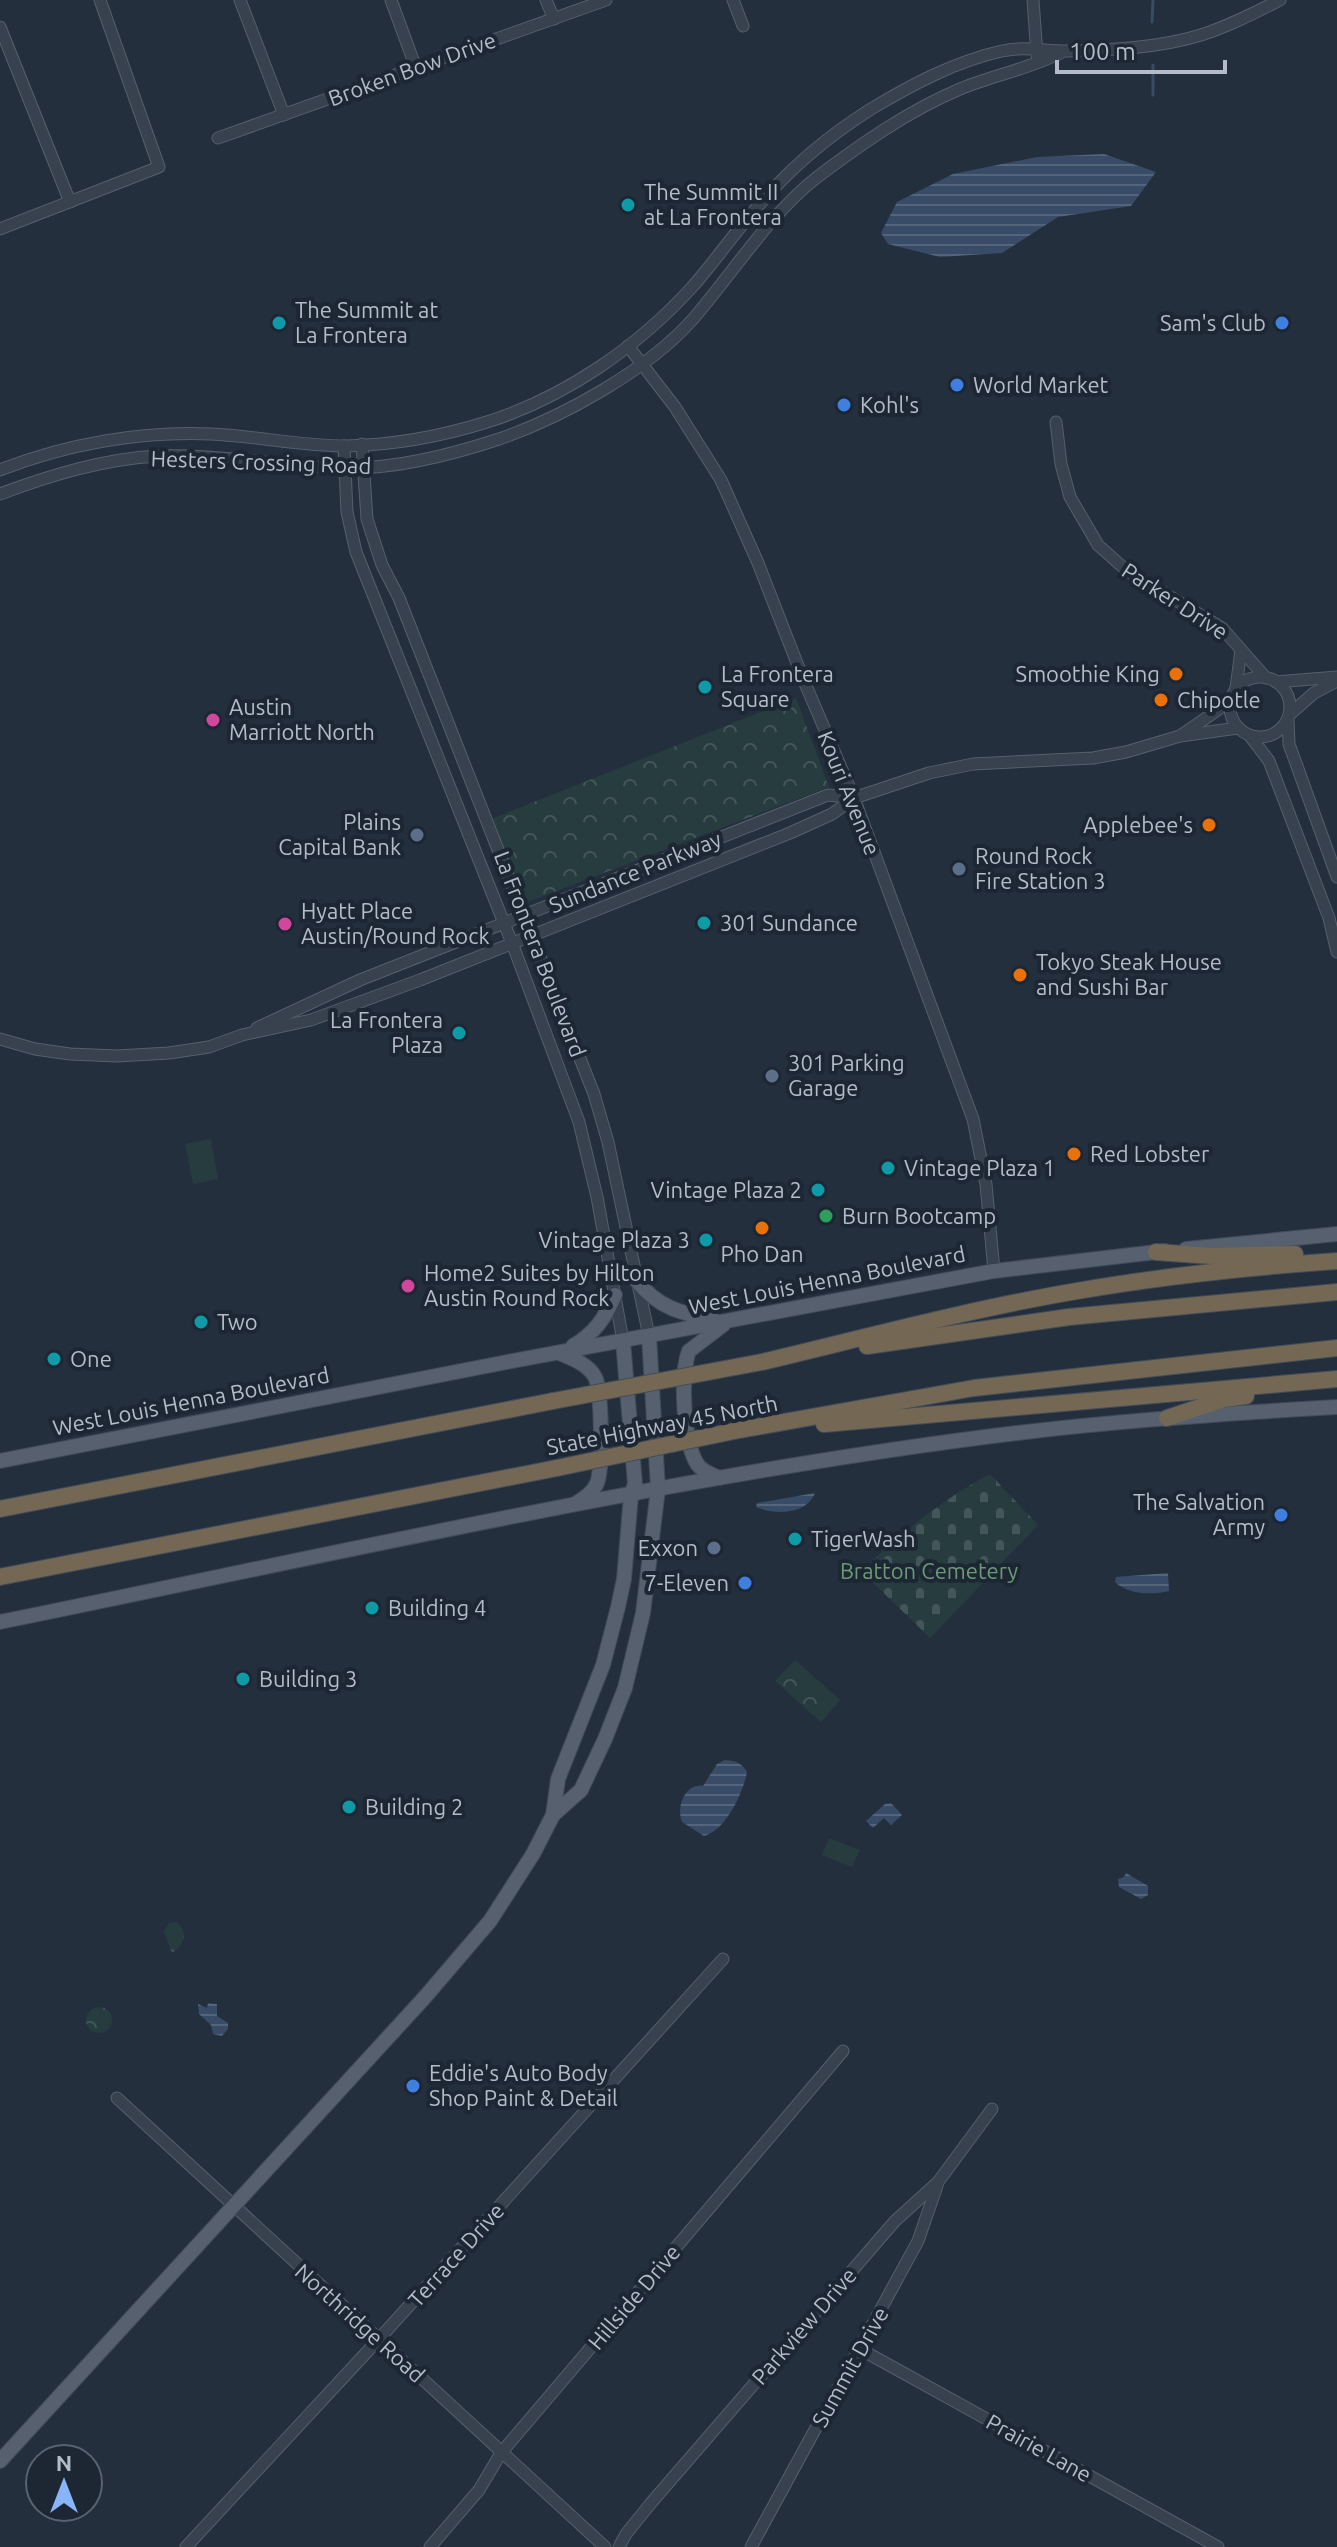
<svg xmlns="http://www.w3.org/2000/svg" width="1337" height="2547" font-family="Ubuntu,sans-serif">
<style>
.green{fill:#263c3f}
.cemetery{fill:url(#cemetery-stones)}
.park{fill:url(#park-crowns)}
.water{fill:url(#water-rules)}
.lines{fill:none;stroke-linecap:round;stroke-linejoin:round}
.stream{stroke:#394c67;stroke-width:3}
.minor-casing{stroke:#565f6c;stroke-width:13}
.major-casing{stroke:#414a57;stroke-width:16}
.highway-casing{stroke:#434c59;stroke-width:18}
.minor{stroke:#38414e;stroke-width:11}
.major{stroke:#56606e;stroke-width:14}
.highway{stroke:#746855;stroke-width:16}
.highway-bridge-casing{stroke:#434c59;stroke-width:18;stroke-linecap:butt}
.highway-bridge{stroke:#746855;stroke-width:16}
.culture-dot{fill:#0f9aa8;stroke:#1d2633;stroke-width:3}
.shop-dot{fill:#3f7fe0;stroke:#1d2633;stroke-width:3}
.food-dot{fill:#e8710a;stroke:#1d2633;stroke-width:3}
.hotel-dot{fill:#d1479c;stroke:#1d2633;stroke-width:3}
.service-dot{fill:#5c6f8a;stroke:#1d2633;stroke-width:3}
.leisure-dot{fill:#2e9e5b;stroke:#1d2633;stroke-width:3}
.labels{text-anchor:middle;stroke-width:8;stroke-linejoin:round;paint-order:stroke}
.street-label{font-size:22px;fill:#b4bcc9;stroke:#1d2633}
.poi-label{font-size:22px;fill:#b4bcc9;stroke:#1d2633;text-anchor:start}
.park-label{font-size:22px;fill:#6b9a76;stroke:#1d2633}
</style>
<defs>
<pattern id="cemetery-stones" width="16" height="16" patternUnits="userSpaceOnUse" patternTransform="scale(2)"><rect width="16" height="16" fill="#263c3f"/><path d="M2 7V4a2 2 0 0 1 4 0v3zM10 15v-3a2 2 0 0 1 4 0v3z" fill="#435659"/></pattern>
<pattern id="park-crowns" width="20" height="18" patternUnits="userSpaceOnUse" patternTransform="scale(2)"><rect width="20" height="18" fill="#263c3f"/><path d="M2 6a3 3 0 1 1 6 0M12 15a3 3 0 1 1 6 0" fill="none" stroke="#435659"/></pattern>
<pattern id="water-rules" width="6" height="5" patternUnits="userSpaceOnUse" patternTransform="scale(2)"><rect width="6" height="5" fill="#394c67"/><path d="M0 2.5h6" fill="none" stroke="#53647b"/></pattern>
</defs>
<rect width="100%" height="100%" fill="#242f3e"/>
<g class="green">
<polygon points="211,1139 218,1179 193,1184 185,1144"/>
<polygon points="829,1838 860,1850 852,1867 822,1855"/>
</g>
<path class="cemetery" d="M990 1474 1038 1525 930 1638 861 1571C901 1533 942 1500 990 1474Z"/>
<g class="park">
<polygon points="796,698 829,787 525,903 491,819"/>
<polygon points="795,1660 840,1700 821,1722 775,1681"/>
<path d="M176 1922C189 1932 184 1946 172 1953L164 1932 169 1923Z"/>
<circle cx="99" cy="2020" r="13"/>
</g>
<g class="water">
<polygon points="1104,154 1156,172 1131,206 1058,217 1002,253 940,257 888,244 881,233 897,202 953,174 1037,157"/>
<path d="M815 1493C806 1515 775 1515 756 1507L757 1503Z"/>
<path d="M1168 1573 1169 1591C1152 1595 1129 1595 1115 1582L1116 1577Z"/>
<path d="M725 1760C736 1761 742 1763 747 1772 743 1793 726 1830 704 1836L682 1822C676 1807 685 1783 703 1786L717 1764Z"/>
<polygon points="891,1803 902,1815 891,1825 884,1818 873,1828 866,1821 885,1804"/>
<polygon points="1126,1873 1148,1886 1148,1895 1141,1899 1119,1887 1118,1879 1124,1877"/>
<polygon points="208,2003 217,2004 217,2016 228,2023 228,2029 222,2036 213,2034 211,2025 199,2014 198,2004 207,2008"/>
</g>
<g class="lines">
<g class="stream">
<polyline points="1152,22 1153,0"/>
<polyline points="1153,65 1153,95"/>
</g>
<g class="minor-casing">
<g id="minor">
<polyline points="240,0 284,115"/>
<polyline points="391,0 416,68"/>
<polyline points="546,0 554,19"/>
<polyline points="733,0 743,26"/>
<polyline points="1033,0 1037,55"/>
<polyline points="0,27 70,202"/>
<polyline points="218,138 606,0"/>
<polyline points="0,229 159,167 100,0"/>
<polyline points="628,346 675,407 721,480 758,563 804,681 854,798 973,1119 986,1184 994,1271"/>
<polyline points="1056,422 1061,464 1070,497 1098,545 1126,570 1222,628 1266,678"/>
<polyline points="362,444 367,519 382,565 399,598 594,1094 608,1142 649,1336"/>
<polyline points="344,446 347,512 356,552 512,943 579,1122 597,1197 623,1341"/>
<path d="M0 470C66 444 140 431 211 434 256 436 301 446 346 446 394 445 442 436 487 422 566 397 639 346 694 285 719 256 741 224 767 196 797 162 833 133 871 109 911 85 956 61 1002 51 1023 46 1045 51 1066 51 1110 50 1159 48 1201 35 1229 26 1254 13 1280 0"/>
<path d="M0 494C51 475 103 459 158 456 221 454 283 467 345 468 396 469 451 455 499 439 563 417 648 370 693 319 732 274 769 215 816 178 861 144 908 111 960 89 994 75 1029 69 1062 52"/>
<circle cx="1260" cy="707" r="30"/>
<polyline points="1276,682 1337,677"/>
<polyline points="1236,688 1241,650"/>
<polyline points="1290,714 1314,693 1337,681"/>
<polyline points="1288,720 1289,744 1337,877"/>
<polyline points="1180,736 1219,709 1232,696"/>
<polyline points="1250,736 1269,761 1329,918 1337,952"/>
<polyline points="257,1028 360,980 828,795 854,798"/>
<polyline points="0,1039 35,1049 70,1054 117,1056 169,1053 209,1047 242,1035 311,1020 420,980 790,833 832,814 854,798 929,773 973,764 1093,758 1126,752 1180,736 1238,728"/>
<polyline points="117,2098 605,2547"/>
<polyline points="860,2349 1218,2547"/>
<polyline points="186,2547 378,2340 723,1959"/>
<polyline points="430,2547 479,2490 501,2453 843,2051"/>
<polyline points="619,2547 626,2534 651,2503 895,2221 938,2182 992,2109"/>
<polyline points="751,2547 918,2241 937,2186"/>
</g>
</g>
<g class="major-casing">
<g id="major">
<polyline points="1186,1249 1337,1234"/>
<path d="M636 1280C658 1308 681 1313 714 1320"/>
<path d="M573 1346C595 1333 605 1318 615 1295"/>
<path d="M559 1353C573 1359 588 1364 595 1377 602 1389 603 1470 597 1483 593 1493 583 1499 575 1504"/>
<polyline points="0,1461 507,1362 994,1271 1165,1251"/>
<path d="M719 1478C711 1474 703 1472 698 1465 683 1444 680 1374 689 1351L723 1325"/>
<path d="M0 1622C325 1556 649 1481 977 1438 1097 1422 1217 1414 1337 1407"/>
<polyline points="553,1815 581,1790 605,1739 625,1688 643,1613 658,1489 649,1336"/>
<polyline points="0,2461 425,1997 490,1921 533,1854 553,1815 558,1779 603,1665 618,1607 624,1579 631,1495 635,1484 623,1341"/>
</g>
</g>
<g class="highway-casing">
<g id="highway">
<polyline points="1156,1252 1212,1256 1295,1254"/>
<polyline points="867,1346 1069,1317 1337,1292"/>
<path d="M762 1362C867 1337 971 1309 1077 1291 1163 1276 1250 1267 1337 1261"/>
<polyline points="1167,1418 1224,1399 1246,1396"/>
<polyline points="824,1424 1337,1379"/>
<polyline points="734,1431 974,1388 1337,1348"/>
<polyline points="0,1509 553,1401"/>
<polyline points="0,1577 557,1468"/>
</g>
</g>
<use href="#minor" class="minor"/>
<use href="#major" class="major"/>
<use href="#highway" class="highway"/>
<g class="highway-bridge-casing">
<g id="highway-bridge">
<polyline points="553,1401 762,1362"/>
<polyline points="557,1468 734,1431"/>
</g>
</g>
<use href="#highway-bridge" class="highway-bridge"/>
</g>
<g class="culture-dot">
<circle cx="628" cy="205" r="8"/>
<circle cx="279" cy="323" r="8"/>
<circle cx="705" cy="687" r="8"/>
<circle cx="704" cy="923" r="8"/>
<circle cx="459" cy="1033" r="8"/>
<circle cx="888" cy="1168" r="8"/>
<circle cx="818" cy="1190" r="8"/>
<circle cx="706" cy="1240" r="8"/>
<circle cx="201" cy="1322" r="8"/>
<circle cx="54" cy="1359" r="8"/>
<circle cx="795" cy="1539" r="8"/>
<circle cx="372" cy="1608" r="8"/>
<circle cx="243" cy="1679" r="8"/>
<circle cx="349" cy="1807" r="8"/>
</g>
<g class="shop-dot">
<circle cx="1282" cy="323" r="8"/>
<circle cx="957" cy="385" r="8"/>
<circle cx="844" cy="405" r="8"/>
<circle cx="1281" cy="1515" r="8"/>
<circle cx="745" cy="1583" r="8"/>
<circle cx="413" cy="2086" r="8"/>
</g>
<g class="food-dot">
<circle cx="1176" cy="674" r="8"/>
<circle cx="1161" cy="700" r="8"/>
<circle cx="1209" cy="825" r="8"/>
<circle cx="1020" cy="975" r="8"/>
<circle cx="1074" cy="1154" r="8"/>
<circle cx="762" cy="1228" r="8"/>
</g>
<g class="hotel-dot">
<circle cx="213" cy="720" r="8"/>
<circle cx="285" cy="924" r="8"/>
<circle cx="408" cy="1286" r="8"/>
</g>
<g class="service-dot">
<circle cx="417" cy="835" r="8"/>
<circle cx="959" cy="869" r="8"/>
<circle cx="772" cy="1076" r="8"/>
<circle cx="714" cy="1548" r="8"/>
</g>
<circle class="leisure-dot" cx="826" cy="1216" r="8"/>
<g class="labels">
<g class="street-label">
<text transform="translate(412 69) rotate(-20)" y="8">Broken Bow Drive</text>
<text transform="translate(261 462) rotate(2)" y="8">Hesters Crossing Road</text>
<text transform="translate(1175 601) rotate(33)" y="8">Parker Drive</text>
<text transform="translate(849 793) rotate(68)" y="8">Kouri Avenue</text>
<text transform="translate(635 872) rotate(-22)" y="8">Sundance Parkway</text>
<text transform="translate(540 954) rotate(69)" y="8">La Frontera Boulevard</text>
<text transform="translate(827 1280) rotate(-11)" y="8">West Louis Henna Boulevard</text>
<text transform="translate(191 1401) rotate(-11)" y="8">West Louis Henna Boulevard</text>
<text transform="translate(662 1425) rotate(-11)" y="8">State Highway 45 North</text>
<text transform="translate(456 2255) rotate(-48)" y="8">Terrace Drive</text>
<text transform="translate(634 2297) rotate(-50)" y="8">Hillside Drive</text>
<text transform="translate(360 2323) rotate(42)" y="8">Northridge Road</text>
<text transform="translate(804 2326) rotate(-49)" y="8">Parkview Drive</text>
<text transform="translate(850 2367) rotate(-61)" y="8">Summit Drive</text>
<text transform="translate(1039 2448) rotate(29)" y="8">Prairie Lane</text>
</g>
<g class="poi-label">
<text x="644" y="200">The Summit II<tspan x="644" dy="25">at La Frontera</tspan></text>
<text x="295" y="318">The Summit at<tspan x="295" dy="25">La Frontera</tspan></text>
<text x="1266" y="331" text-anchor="end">Sam's Club</text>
<text x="973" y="393">World Market</text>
<text x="860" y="413">Kohl's</text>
<text x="721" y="682">La Frontera<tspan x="721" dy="25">Square</tspan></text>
<text x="1160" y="682" text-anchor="end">Smoothie King</text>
<text x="1177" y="708">Chipotle</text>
<text x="229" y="715">Austin<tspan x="229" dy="25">Marriott North</tspan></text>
<text x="401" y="830" text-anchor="end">Plains<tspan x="401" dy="25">Capital Bank</tspan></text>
<text x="1193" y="833" text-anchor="end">Applebee's</text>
<text x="975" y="864">Round Rock<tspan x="975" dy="25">Fire Station 3</tspan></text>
<text x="301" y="919">Hyatt Place<tspan x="301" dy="25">Austin/Round Rock</tspan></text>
<text x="720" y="931">301 Sundance</text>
<text x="1036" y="970">Tokyo Steak House<tspan x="1036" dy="25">and Sushi Bar</tspan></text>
<text x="443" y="1028" text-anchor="end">La Frontera<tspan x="443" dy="25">Plaza</tspan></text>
<text x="788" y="1071">301 Parking<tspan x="788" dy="25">Garage</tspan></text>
<text x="1090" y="1162">Red Lobster</text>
<text x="904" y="1176">Vintage Plaza 1</text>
<text x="802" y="1198" text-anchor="end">Vintage Plaza 2</text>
<text x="842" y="1224">Burn Bootcamp</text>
<text x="690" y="1248" text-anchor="end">Vintage Plaza 3</text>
<text x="762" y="1262" text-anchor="middle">Pho Dan</text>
<text x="424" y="1281">Home2 Suites by Hilton<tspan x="424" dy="25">Austin Round Rock</tspan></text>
<text x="217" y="1330">Two</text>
<text x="70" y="1367">One</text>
<text x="1265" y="1510" text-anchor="end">The Salvation<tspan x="1265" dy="25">Army</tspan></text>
<text x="811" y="1547">TigerWash</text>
<text x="698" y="1556" text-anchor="end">Exxon</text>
<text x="729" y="1591" text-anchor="end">7-Eleven</text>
<text x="388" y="1616">Building 4</text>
<text x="259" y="1687">Building 3</text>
<text x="365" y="1815">Building 2</text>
<text x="429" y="2081">Eddie's Auto Body<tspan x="429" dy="25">Shop Paint &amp; Detail</tspan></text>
</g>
<g class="park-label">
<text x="929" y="1579">Bratton Cemetery</text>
</g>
</g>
<g transform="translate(64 2483)"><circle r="38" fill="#1d2633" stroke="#59626f" stroke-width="2"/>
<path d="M0-6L14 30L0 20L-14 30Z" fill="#8ab4f8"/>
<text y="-12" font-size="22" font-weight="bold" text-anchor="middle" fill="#b4bcc9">N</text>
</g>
<path d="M1057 60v12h168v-12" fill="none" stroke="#b4bcc9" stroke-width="4"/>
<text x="1069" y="60" font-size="24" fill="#b4bcc9" stroke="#1d2633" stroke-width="6" paint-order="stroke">100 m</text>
</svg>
